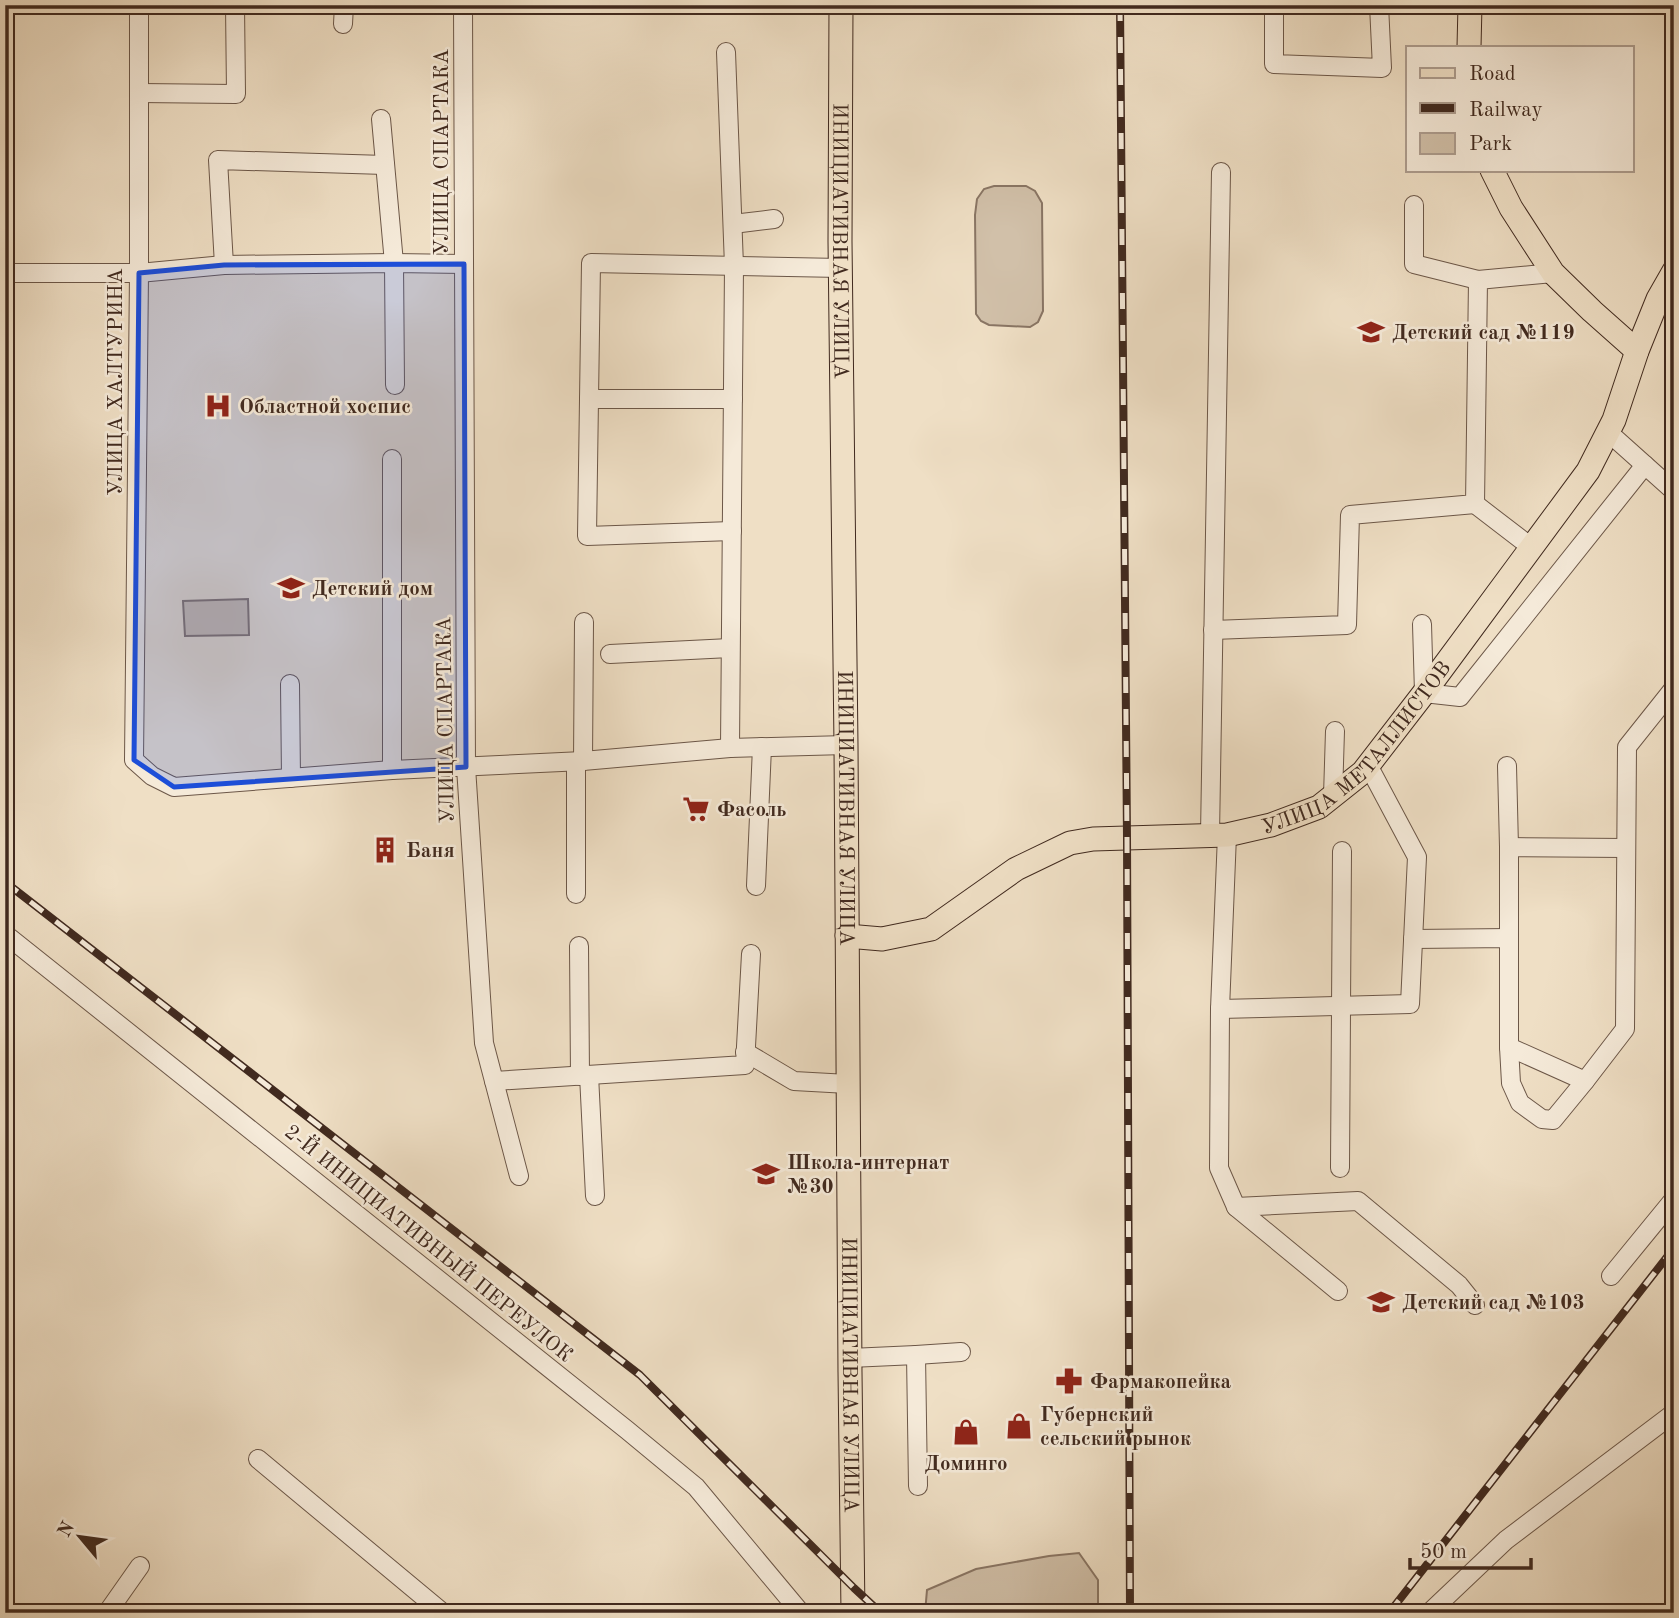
<svg xmlns="http://www.w3.org/2000/svg" width="1679" height="1618" font-family="'Old Standard TT',serif">
<style>
.green{fill:#d1c0a9;stroke:#897564;stroke-width:2}
.lines{fill:none;stroke-linecap:round;stroke-linejoin:round}
.minor-casing{stroke:#6c5748;stroke-width:20}
.major-casing{stroke:#412a1f;stroke-width:25}
.minor{stroke:#f5ead9;stroke-width:18}
.major{stroke:#efdfc5;stroke-width:23}
.rail-casing{stroke:#412a1f;stroke-width:8}
.rail{stroke:#f5ead9;stroke-width:5;stroke-dasharray:16;stroke-linecap:butt}
.marked{fill:#1d4ed8;fill-opacity:0.2;stroke:#1d4ed8;stroke-width:5;stroke-linejoin:round}
.labels{text-anchor:middle;stroke-width:5;stroke-linejoin:round;paint-order:stroke}
.street-label{font-size:21px;fill:#412a1f;stroke:#f5ead9}
.poi-label{font-size:21px;font-weight:bold;fill:#412a1f;stroke:#f5ead9;text-anchor:start}
</style>
<rect width="100%" height="100%" fill="#efdfc5"/>
<filter id="stains"><feTurbulence type="fractalNoise" baseFrequency=".00286" numOctaves="4"/><feColorMatrix values="0 0 0 0 .2 0 0 0 0 .09 0 0 0 0 .02 0 0 0 .5 -.17"/></filter>
<radialGradient id="worn" r=".72"><stop offset=".6" stop-color="#630" stop-opacity="0"/><stop offset="1" stop-color="#630" stop-opacity=".3"/></radialGradient>
<g class="green">
<polygon points="994,186 1026,186 1035,191 1042,203 1043,311 1038,322 1030,327 989,325 981,321 976,314 975,215 977,199 984,189"/>
<polygon points="248,599 249,635 185,636 183,601"/>
<polygon points="1079,1553 1098,1580 1098,1613 925,1613 927,1590 976,1569 1049,1556"/>
</g>
<g class="lines">
<g class="minor-casing">
<g id="minor">
<polyline points="139,5 139,273 134,760 152,776 174,787 392,770 583,761 730,748 846,745"/>
<polyline points="463,5 466,767 484,1043 519,1176"/>
<polyline points="1274,5 1274,64 1382,68 1379,5"/>
<polyline points="343,24 344,5"/>
<polyline points="726,52 734,266 730,748"/>
<polyline points="139,93 236,94 235,5"/>
<polyline points="381,119 394,263 395,385"/>
<polyline points="1414,205 1414,264 1478,280"/>
<polyline points="733,224 774,219"/>
<polyline points="224,265 218,160 385,165"/>
<polyline points="5,273 139,273 224,265 394,263 464,264"/>
<polyline points="589,399 733,399"/>
<polyline points="1608,432 1674,491"/>
<polyline points="392,459 392,770"/>
<polyline points="1475,504 1531,547"/>
<polyline points="732,531 587,536 591,263 841,268"/>
<polyline points="1422,624 1424,693 1460,697 1645,465"/>
<polyline points="1213,630 1347,625 1350,515 1475,504 1478,280 1553,273"/>
<polyline points="610,654 730,648"/>
<polyline points="290,684 291,778"/>
<polyline points="583,761 584,622"/>
<polyline points="1507,766 1509,847"/>
<polyline points="1333,796 1335,731"/>
<polyline points="1210,835 1221,172"/>
<polyline points="1227,835 1220,1009 1219,1168 1236,1207 1338,1291"/>
<polyline points="756,886 762,747"/>
<polyline points="576,894 576,762"/>
<polyline points="5,934 627,1430 696,1487 801,1613"/>
<polyline points="1509,938 1509,847 1626,848"/>
<polyline points="1413,939 1509,938 1509,1047 1585,1081 1625,1029 1627,747 1674,688"/>
<polyline points="579,946 580,1076"/>
<polyline points="1220,1009 1410,1004 1417,857 1368,765"/>
<polyline points="1509,1047 1511,1083 1520,1103 1542,1119 1553,1120 1585,1081"/>
<polyline points="745,1052 794,1081 848,1084"/>
<polyline points="589,1075 595,1196"/>
<polyline points="494,1081 745,1065 751,954"/>
<polyline points="1340,1168 1342,851"/>
<polyline points="1236,1207 1358,1201 1459,1285 1475,1305"/>
<polyline points="1611,1276 1674,1199"/>
<polyline points="916,1355 961,1352"/>
<polyline points="850,1358 916,1355 918,1486"/>
<polyline points="258,1459 443,1613"/>
<polyline points="107,1613 140,1566"/>
<polyline points="1429,1613 1506,1540 1674,1413"/>
</g>
</g>
<g class="major-casing">
<g id="major">
<path id="s1" d="M841 5 840 241 846 745 850 1372 853 1613"/>
<polyline points="1469,47 1470,5"/>
<polyline points="1492,170 1511,208 1553,273 1592,311 1637,351"/>
<path id="s2" d="M847 936 882 939 931 929 1016 869 1070 843 1093 839 1227 835 1271 825 1319 807 1363 772 1424 693 1588 471 1614 420 1637 351 1658 299 1674 271"/>
</g>
</g>
<use href="#minor" class="minor"/>
<use href="#major" class="major"/>
<g class="rail-casing">
<g id="rail">
<polyline points="1120,5 1127,838 1130,1613"/>
<polyline points="5,882 640,1375 854,1588 881,1613"/>
<polyline points="1389,1613 1674,1248"/>
</g>
</g>
<use href="#rail" class="rail"/>
</g>
<path class="marked" d="M464 264 466 767 174 787 134 760 139 273 224 265Z"/>
<defs>
<g id="school-bare" transform="scale(2.1)"><path d="M0-5L7-2L0 1L-7-2ZM-4 1L0 2.5L4 1V4Q0 6-4 4Z" fill="#8f2418" stroke="#f5ead9" stroke-width="2.5" paint-order="stroke"/></g>
<g id="hospital-bare" transform="scale(2.1)"><path d="M-5-5h3v3.5h4V-5h3V5h-3V1.5h-4V5h-3Z" fill="#8f2418" stroke="#f5ead9" stroke-width="2.5" paint-order="stroke"/></g>
<g id="supermarket-bare" transform="scale(2.1)"><path d="M-6-5.5h2.5l.6 2H6L4.5 2H-2.5L-4.4-4H-6ZM-1.5 3.2a1.3 1.3 0 1 0 .1 0ZM3 3.2a1.3 1.3 0 1 0 .1 0Z" fill="#8f2418" stroke="#f5ead9" stroke-width="2.5" paint-order="stroke"/></g>
<g id="building-bare" transform="scale(2.1)"><path d="M-4-6H4V6H1V3H-1V6H-4ZM-2.5-4.3h1.7v1.8h-1.7ZM.8-4.3h1.7v1.8H.8ZM-2.5-1h1.7V.8h-1.7ZM.8-1h1.7V.8H.8Z" fill="#8f2418" stroke="#f5ead9" stroke-width="2.5" paint-order="stroke"/></g>
<g id="pharmacy-bare" transform="scale(2.1)"><path d="M-2-6h4v4h4v4h-4v4h-4v-4h-4v-4h4Z" fill="#8f2418" stroke="#f5ead9" stroke-width="2.5" paint-order="stroke"/></g>
<g id="shop-bare" transform="scale(2.1)"><path d="M-5-2.5h2.3a2.7 3.5 0 0 1 5.4 0H5L5.5 6h-11ZM-1.5-2.5h3a1.5 2.3 0 0 0-3 0Z" fill="#8f2418" stroke="#f5ead9" stroke-width="2.5" paint-order="stroke"/></g>
</defs>
<g fill-rule="evenodd">
<use href="#school-bare" x="1371" y="332"/>
<use href="#hospital-bare" x="218" y="406"/>
<use href="#school-bare" x="291" y="588"/>
<use href="#supermarket-bare" x="696" y="809"/>
<use href="#building-bare" x="385" y="850"/>
<use href="#school-bare" x="766" y="1174"/>
<use href="#school-bare" x="1381" y="1302"/>
<use href="#pharmacy-bare" x="1069" y="1381"/>
<use href="#shop-bare" x="1019" y="1426"/>
<use href="#shop-bare" x="966" y="1432"/>
</g>
<g class="labels">
<g class="street-label">
<text transform="translate(441 152) rotate(-90)" y="7">УЛИЦА СПАРТАКА</text>
<text dy="7" stroke="none"><textPath href="#s1" startOffset="236">ИНИЦИАТИВНАЯ УЛИЦА</textPath></text>
<text transform="translate(115 382) rotate(-90)" y="7">УЛИЦА ХАЛТУРИНА</text>
<text transform="translate(445 720) rotate(-91)" y="7">УЛИЦА СПАРТАКА</text>
<text dy="7" stroke="none"><textPath href="#s2" startOffset="569">УЛИЦА МЕТАЛЛИСТОВ</textPath></text>
<text dy="7" stroke="none"><textPath href="#s1" startOffset="803">ИНИЦИАТИВНАЯ УЛИЦА</textPath></text>
<text transform="translate(429 1243) rotate(39)" y="7">2-Й ИНИЦИАТИВНЫЙ ПЕРЕУЛОК</text>
<text dy="7" stroke="none"><textPath href="#s1" startOffset="1370">ИНИЦИАТИВНАЯ УЛИЦА</textPath></text>
</g>
<g class="poi-label">
<text x="1392" y="339">Детский сад №119</text>
<text x="239" y="413">Областной хоспис</text>
<text x="312" y="595">Детский дом</text>
<text x="717" y="816">Фасоль</text>
<text x="406" y="857">Баня</text>
<text x="787" y="1169">Школа-интернат<tspan x="787" dy="24">№30</tspan></text>
<text x="1402" y="1309">Детский сад №103</text>
<text x="1090" y="1388">Фармакопейка</text>
<text x="1040" y="1421">Губернский<tspan x="1040" dy="24">сельский рынок</tspan></text>
<text x="966" y="1470" text-anchor="middle">Доминго</text>
</g>
</g>
<rect width="1679" height="1618" fill="none" stroke="#efdfc5" stroke-width="28"/>
<rect x="7" y="7" width="1665" height="1604" fill="none" stroke="#412a1f" stroke-width="3.5"/>
<rect x="14" y="14" width="1651" height="1590" fill="none" stroke="#412a1f" stroke-width="2"/>
<rect x="1406" y="46" width="228" height="126" fill="#f5ead9" stroke="#ad9d8f" stroke-width="2"/>
<rect x="1420" y="68" width="35" height="10" fill="#efdfc5" stroke="#ad9d8f" stroke-width="2"/>
<text x="1469" y="80" font-size="21" fill="#412a1f">Road</text>
<rect x="1420" y="103" width="35" height="10" fill="#412a1f" stroke="#ad9d8f" stroke-width="2"/>
<text x="1469" y="116" font-size="21" fill="#412a1f">Railway</text>
<rect x="1420" y="133" width="35" height="21" fill="#d1c0a9" stroke="#ad9d8f" stroke-width="2"/>
<text x="1469" y="150" font-size="21" fill="#412a1f">Park</text>
<g transform="translate(80 1537) rotate(299)" stroke="#f5ead9" stroke-width="5" paint-order="stroke">
<path d="M0-5L12 26L0 18L-12 26Z" fill="#412a1f"/>
<text y="-10" font-size="19" font-weight="bold" text-anchor="middle" fill="#412a1f">N</text>
</g>
<path d="M1410 1558v10h121v-10" fill="none" stroke="#412a1f" stroke-width="3.5"/>
<text x="1420" y="1558" font-size="21" fill="#412a1f" stroke="#f5ead9" stroke-width="5" paint-order="stroke">50 m</text>
<rect width="100%" height="100%" filter="url(#stains)"/>
<rect width="100%" height="100%" fill="url(#worn)"/>
</svg>
